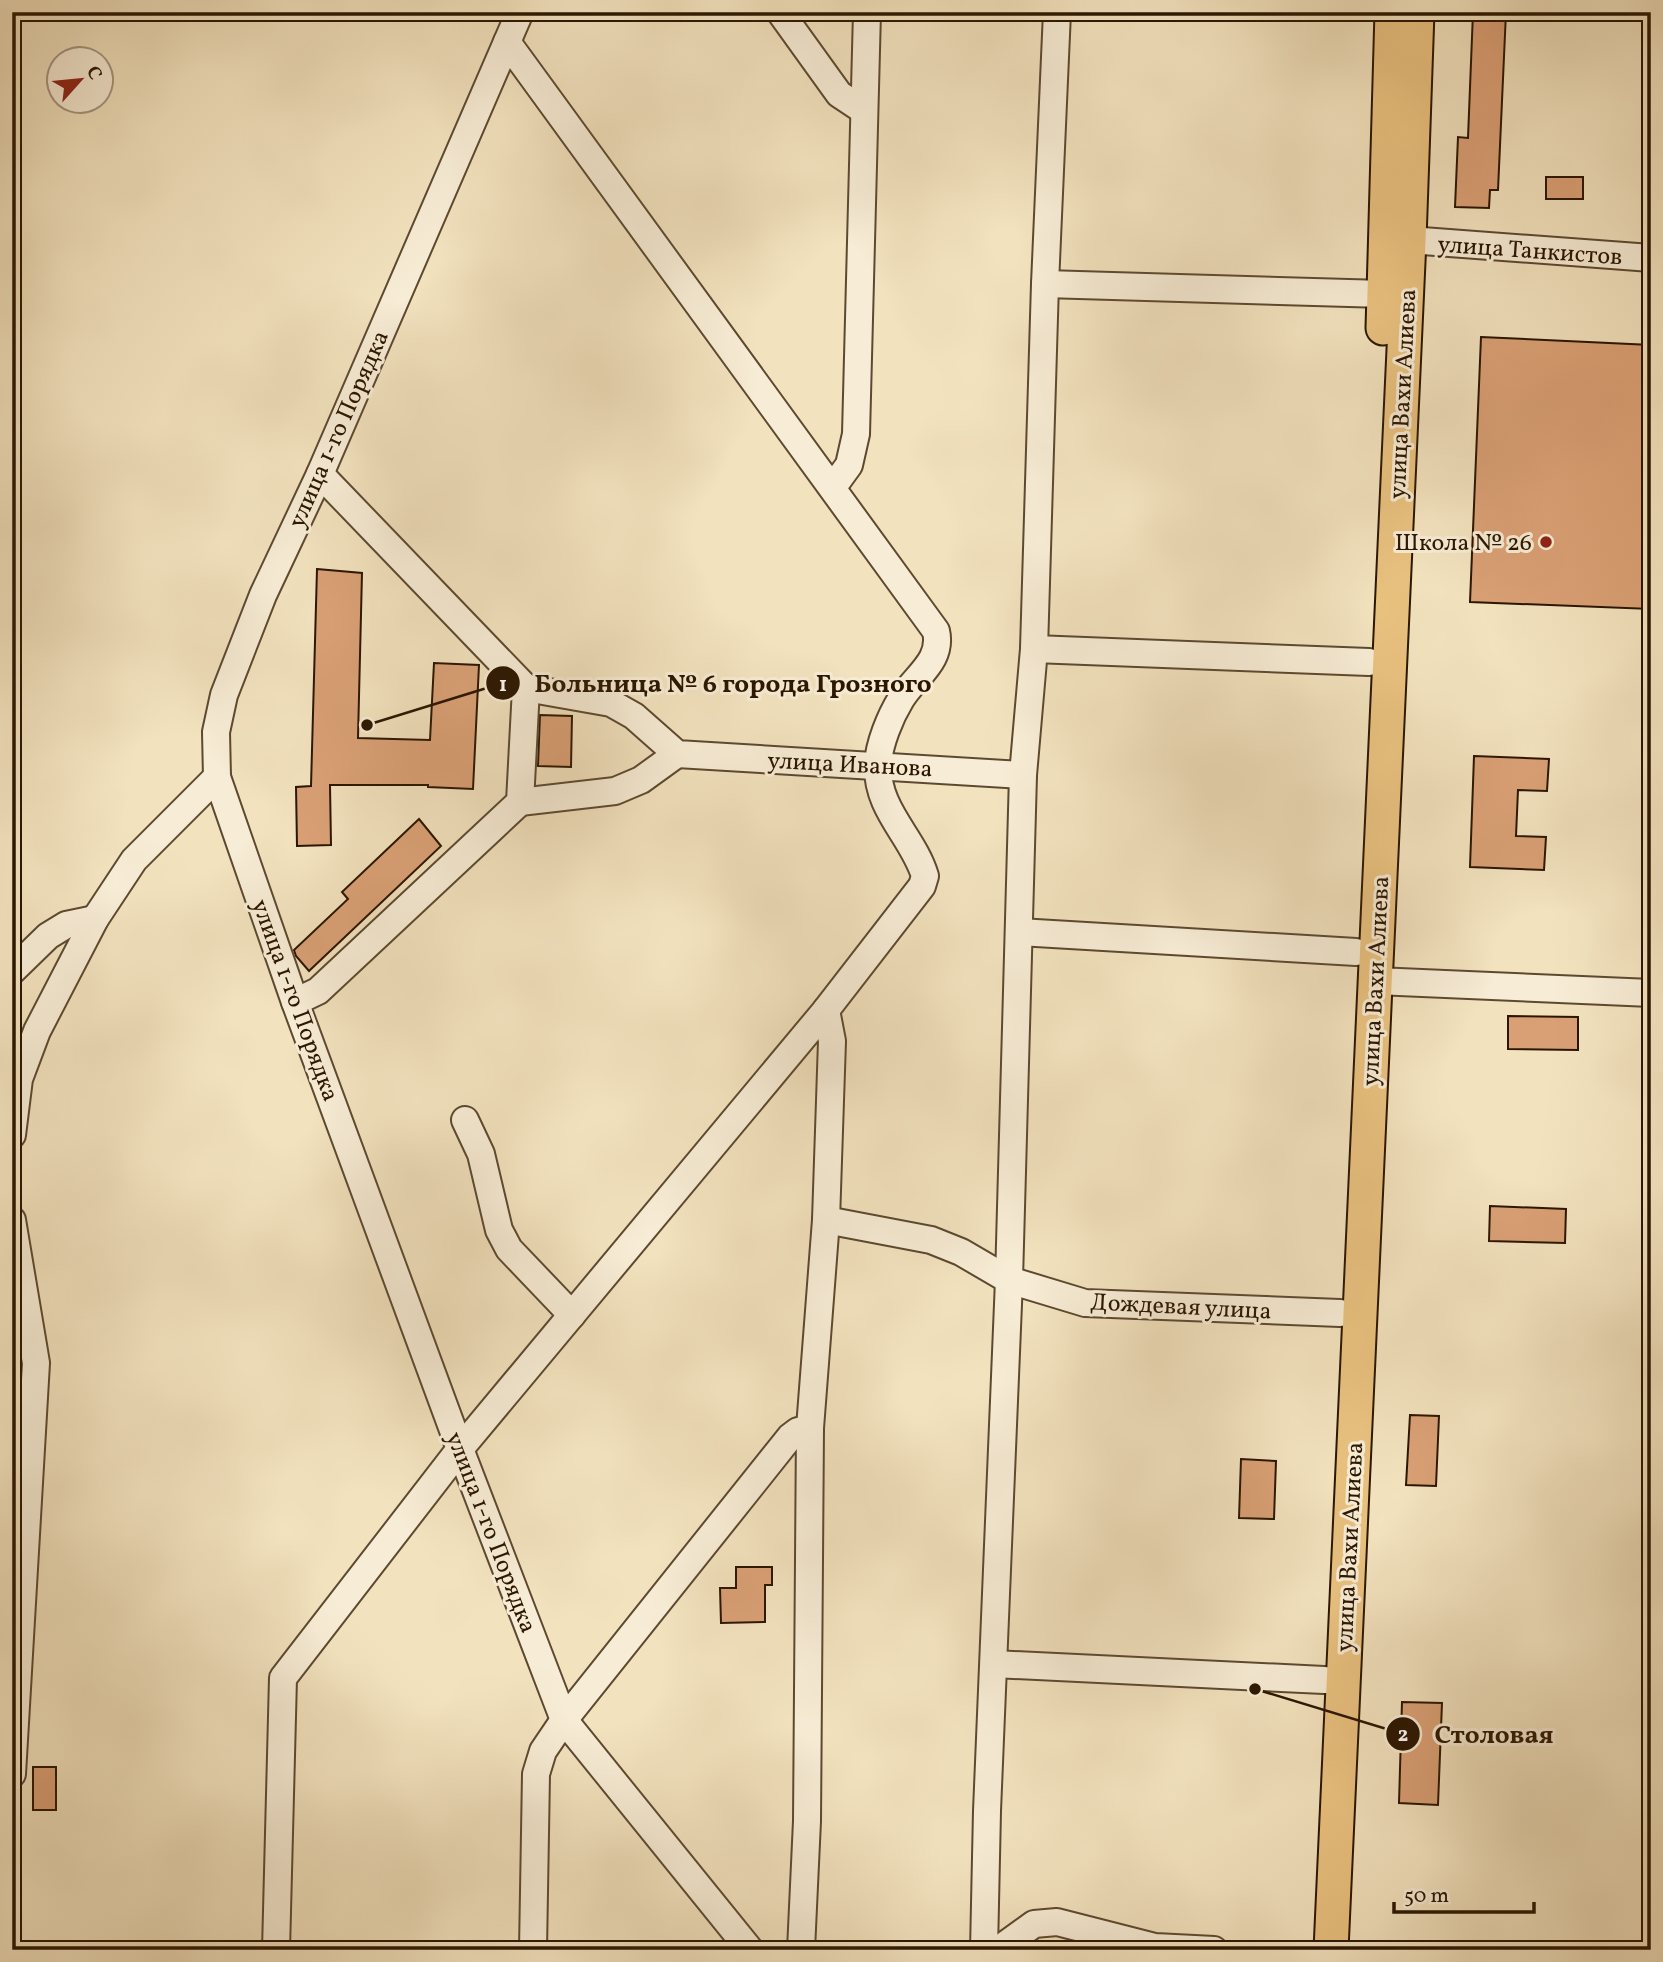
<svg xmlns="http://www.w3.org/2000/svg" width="1663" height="1962" font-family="Vollkorn,serif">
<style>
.building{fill:#daa075;stroke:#2b1600;stroke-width:2}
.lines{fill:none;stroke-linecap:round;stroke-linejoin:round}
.minor-casing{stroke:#5d4930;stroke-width:30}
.major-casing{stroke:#2b1600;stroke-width:37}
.minor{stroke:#f7ecd5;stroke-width:26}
.major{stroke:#e9c17f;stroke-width:33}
.poi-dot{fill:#8f2418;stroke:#f7ecd5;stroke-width:2.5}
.labels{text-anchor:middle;stroke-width:6;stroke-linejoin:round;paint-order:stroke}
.street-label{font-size:24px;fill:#2b1600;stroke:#f7ecd5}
.poi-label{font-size:24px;fill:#2b1600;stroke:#f7ecd5;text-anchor:end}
.leader{fill:none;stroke:#2b1600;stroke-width:2.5}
.callout-dot{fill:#2b1600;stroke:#f7ecd5;stroke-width:2.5}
.mark-label{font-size:21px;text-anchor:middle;font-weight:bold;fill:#fff}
.callout-label{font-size:26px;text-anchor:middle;font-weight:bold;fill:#2b1600;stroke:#f7ecd5;stroke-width:6;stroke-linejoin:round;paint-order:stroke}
</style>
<rect width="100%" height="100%" fill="#f2e2be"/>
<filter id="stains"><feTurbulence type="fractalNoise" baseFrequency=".00286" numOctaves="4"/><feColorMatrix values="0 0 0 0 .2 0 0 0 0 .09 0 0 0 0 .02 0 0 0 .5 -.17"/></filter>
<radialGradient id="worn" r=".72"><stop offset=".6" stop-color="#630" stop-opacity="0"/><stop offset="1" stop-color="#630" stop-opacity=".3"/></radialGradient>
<g class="building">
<polygon points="1473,12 1506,12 1498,190 1490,190 1489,208 1455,207 1458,137 1468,138"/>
<rect x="1546" y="177" width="37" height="22"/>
<polygon points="1481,337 1651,345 1651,609 1470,602"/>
<polygon points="317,569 362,573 358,738 430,740 434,663 479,665 473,789 428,787 428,785 330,785 331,845 297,846 296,787 311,786"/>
<polygon points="540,715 572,716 571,767 538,766"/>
<polygon points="1474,756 1549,759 1547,791 1518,790 1516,836 1546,837 1544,870 1470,867"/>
<polygon points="419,819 441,846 309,971 296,956 294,950 348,899 342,892"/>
<polygon points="1508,1016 1578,1017 1578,1050 1508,1049"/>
<polygon points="1490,1206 1566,1209 1565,1243 1489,1241"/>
<polygon points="1410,1415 1439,1416 1436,1486 1406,1485"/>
<polygon points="1241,1459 1276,1461 1274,1519 1239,1518"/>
<polygon points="736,1567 772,1567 772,1585 765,1585 765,1622 721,1623 720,1588 736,1588"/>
<polygon points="1402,1702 1442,1703 1438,1805 1399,1803"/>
<rect x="33" y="1767" width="23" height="43"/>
</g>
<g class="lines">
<g class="minor-casing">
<g id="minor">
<polyline points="520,12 320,474 263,595 224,695 216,732 217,777 295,1002 460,1449 564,1720 750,1950"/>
<polyline points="780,12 839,94 863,110"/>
<polyline points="1409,240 1651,258"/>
<polyline points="1045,284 1384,294"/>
<polyline points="833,487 849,465 856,434 867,12"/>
<polyline points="1034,649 1369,662"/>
<polyline points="526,688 611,703 634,716 677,754 1023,775"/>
<polyline points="520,802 615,791 641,780 677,754"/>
<polyline points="1019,932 1356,952"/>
<polyline points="12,971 48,936 66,925 95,919"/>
<polyline points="1376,981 1651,993"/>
<polyline points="295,1002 318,991 520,802 526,688 320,474"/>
<polyline points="465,1120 481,1154 499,1230 509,1249 572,1315"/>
<polyline points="12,1135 19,1079 37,1031 95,919 134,860 217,777"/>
<polyline points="12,1220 36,1363 12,1774"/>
<polyline points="826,1220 931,1240 961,1252 1009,1280 1085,1303 1340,1313"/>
<polyline points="994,1664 1324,1680"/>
<path d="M276 1950 283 1678 460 1449 826 1010 922 886 925 876C913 836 876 810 878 764 879 744 890 717 901 699 915 676 943 661 936 631L507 42"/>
<polyline points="533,1950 536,1774 543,1751 564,1720 790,1437 798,1431 810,1428"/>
<polyline points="801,1950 807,1821 810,1428 826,1220 832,1041 826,1010"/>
<polyline points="984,1950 987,1811 1009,1280 1023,775 1034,649 1045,284 1057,12"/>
<polyline points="998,1950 1034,1924 1057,1922 1155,1947 1214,1950"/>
</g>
</g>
<g class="major-casing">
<g id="major">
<polyline points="1383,328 1392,12"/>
<polyline points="1331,1950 1409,240 1417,12"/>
</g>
</g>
<use href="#minor" class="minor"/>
<use href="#major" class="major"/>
</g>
<circle class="poi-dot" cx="1546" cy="542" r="7"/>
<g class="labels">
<g class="street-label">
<text transform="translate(1530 250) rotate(4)" y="8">улица Танкистов</text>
<text transform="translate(1402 394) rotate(-87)" y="8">улица Вахи Алиева</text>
<text transform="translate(338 429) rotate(-66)" y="8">улица 1-го Порядка</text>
<text transform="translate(850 764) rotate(3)" y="8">улица Иванова</text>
<text transform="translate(1375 981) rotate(-87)" y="8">улица Вахи Алиева</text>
<text transform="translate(296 1000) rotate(70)" y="8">улица 1-го Порядка</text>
<text transform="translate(1181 1306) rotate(3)" y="8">Дождевая улица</text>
<text transform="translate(492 1532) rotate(69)" y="8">улица 1-го Порядка</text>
<text transform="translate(1349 1547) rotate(-87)" y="8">улица Вахи Алиева</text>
</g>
<g class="poi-label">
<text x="1532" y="550">Школа № 26</text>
</g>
</g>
<path class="leader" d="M367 725L503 683M1255 1689L1403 1734"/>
<g class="callout-dot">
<circle cx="367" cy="725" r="7"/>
<circle cx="1255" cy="1689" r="7"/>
<circle cx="503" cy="683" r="18"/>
<circle cx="1403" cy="1734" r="18"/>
</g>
<g class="mark-label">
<text x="503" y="691">1</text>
<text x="1403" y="1741">2</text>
</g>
<g class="callout-label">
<text x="733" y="692">Больница № 6 города Грозного</text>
<text x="1494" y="1743">Столовая</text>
</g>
<rect width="1663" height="1962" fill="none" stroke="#f2e2be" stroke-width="42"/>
<rect x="14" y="14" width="1635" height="1934" fill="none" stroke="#2b1600" stroke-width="3.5"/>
<rect x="21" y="21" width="1621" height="1920" fill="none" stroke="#2b1600" stroke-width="2"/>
<g transform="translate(80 80) rotate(63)"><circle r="33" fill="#f7ecd5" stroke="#a59680" stroke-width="2"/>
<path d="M0-5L12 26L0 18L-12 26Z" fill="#8f2418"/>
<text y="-10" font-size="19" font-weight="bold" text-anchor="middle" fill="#2b1600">С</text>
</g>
<path d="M1394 1902v10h140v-10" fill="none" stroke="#2b1600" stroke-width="3.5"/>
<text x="1404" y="1902" font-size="21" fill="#2b1600" stroke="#f7ecd5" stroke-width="5" paint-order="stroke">50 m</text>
<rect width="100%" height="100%" filter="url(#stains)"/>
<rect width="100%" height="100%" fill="url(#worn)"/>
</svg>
